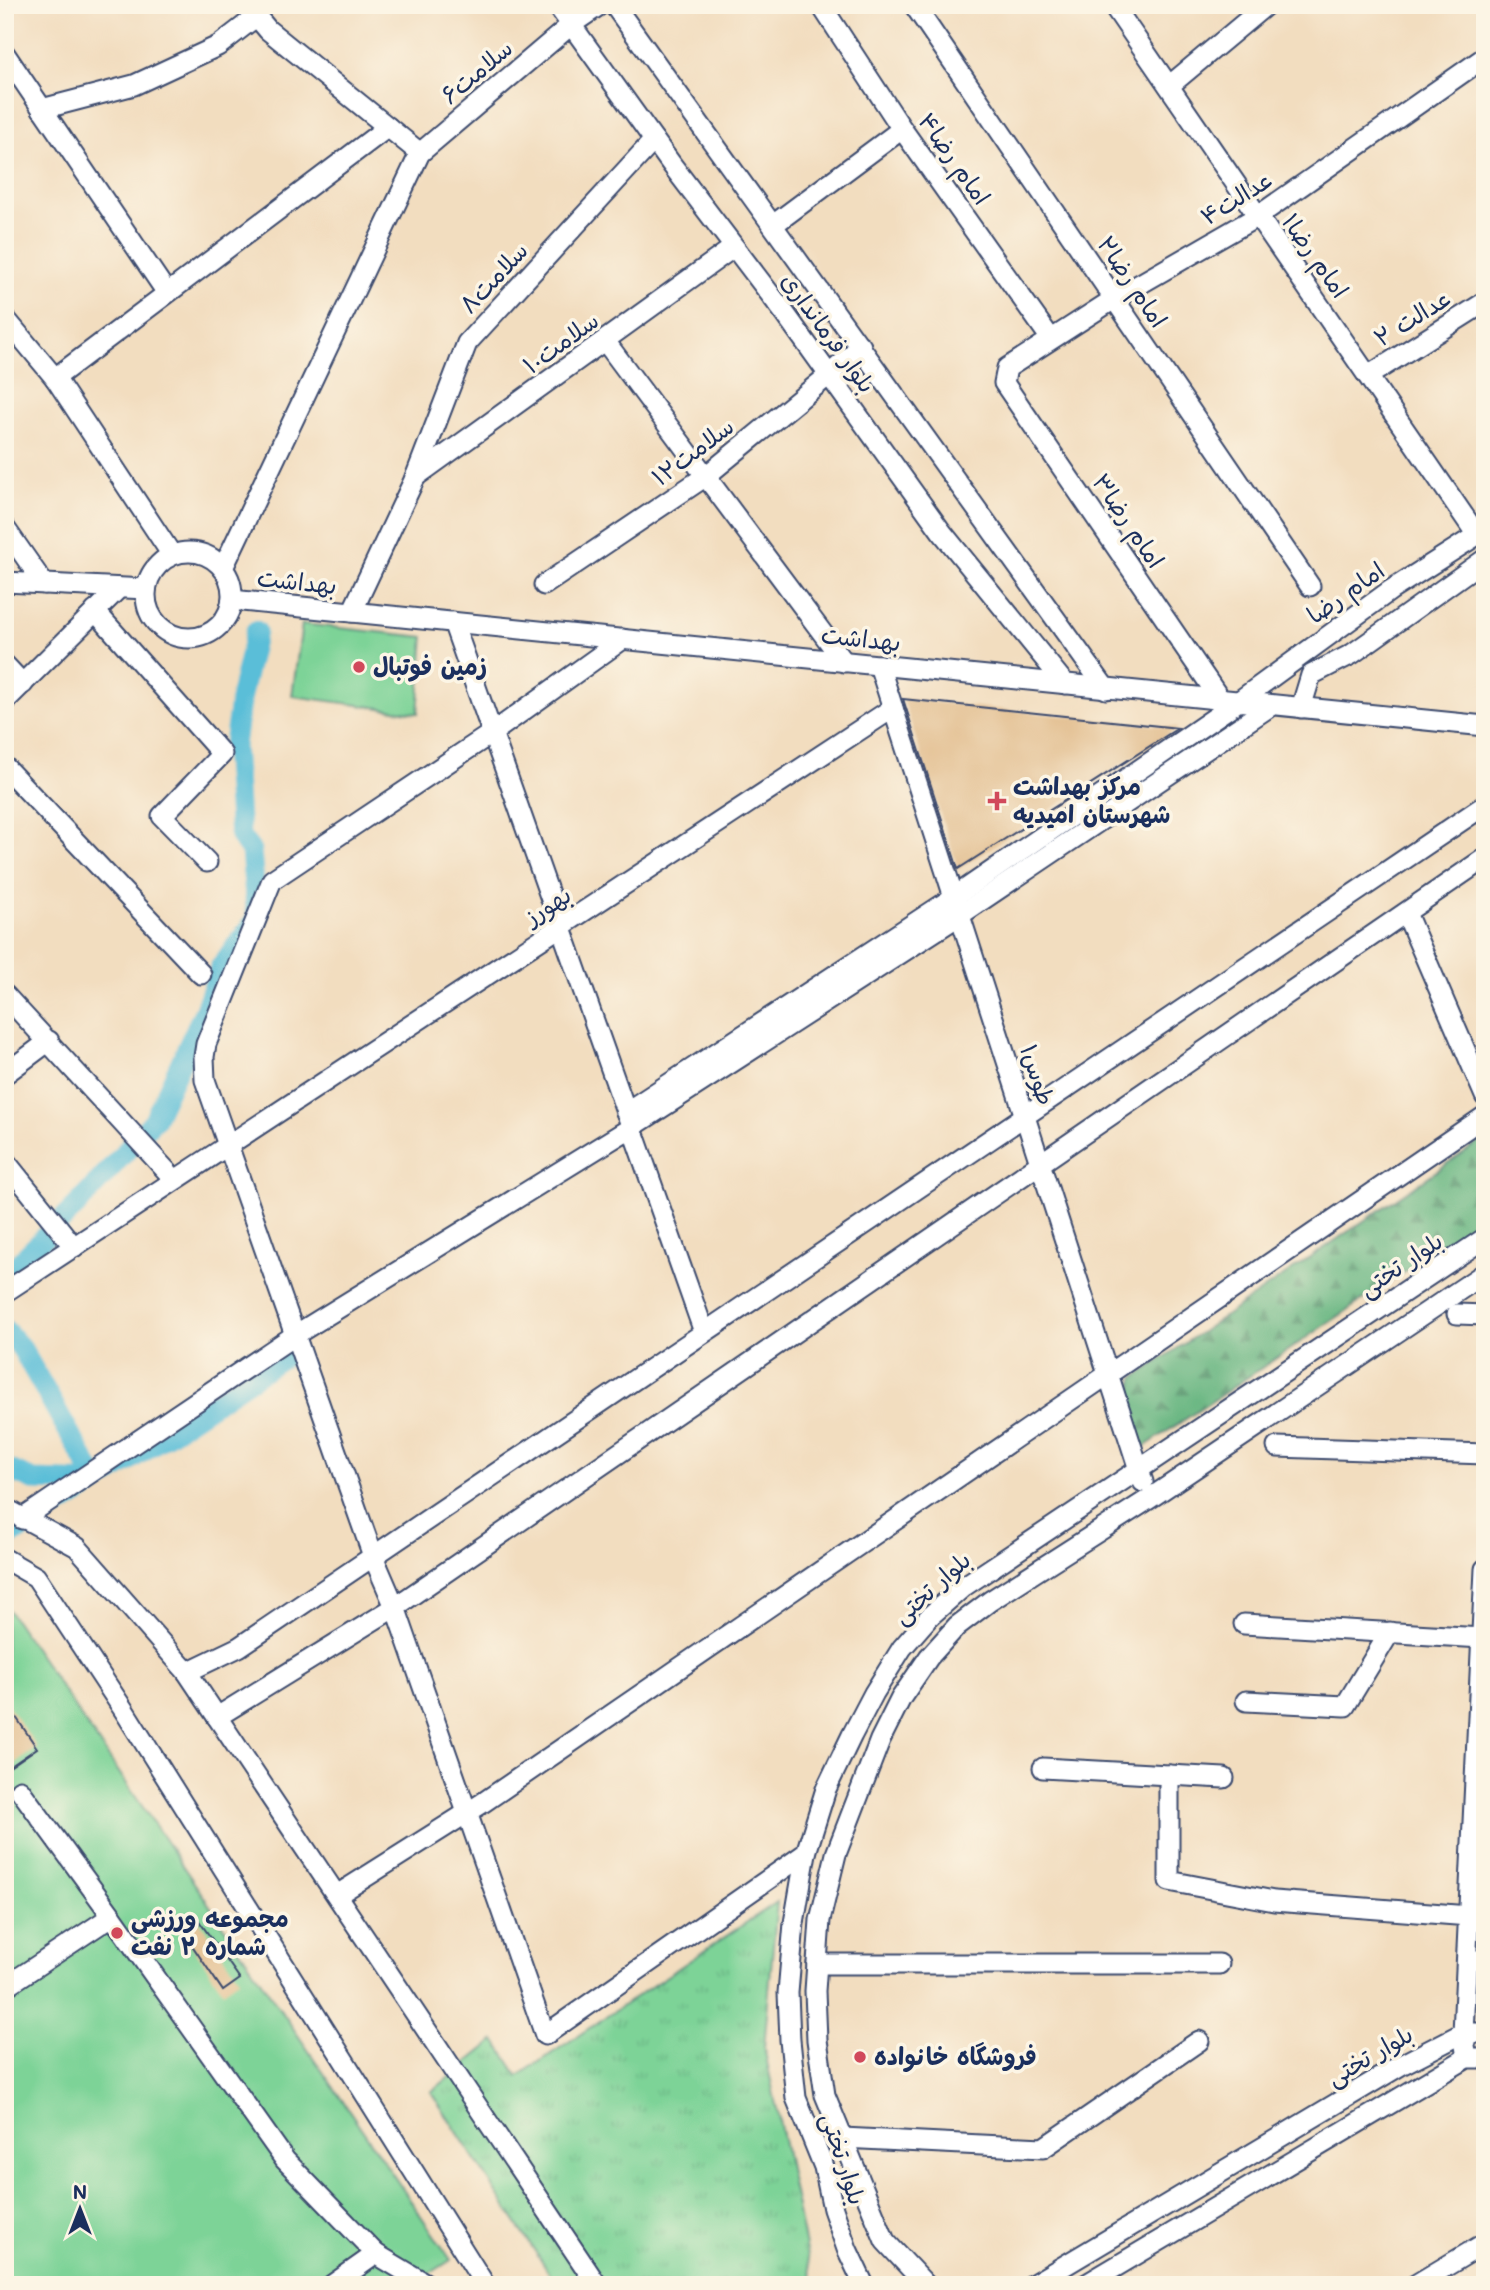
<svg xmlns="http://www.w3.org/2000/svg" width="1490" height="2290" font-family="Mali,'Playpen Sans Arabic',sans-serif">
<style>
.forest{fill:url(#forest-firs);stroke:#40726f;stroke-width:2}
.park{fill:url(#park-tufts);stroke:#4c817a;stroke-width:2}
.pitch{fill:#7dd397;stroke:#4c817a;stroke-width:2}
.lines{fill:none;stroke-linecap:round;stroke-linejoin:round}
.canal{stroke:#5abed8;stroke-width:21}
.building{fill:#e1bb8b}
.minor-casing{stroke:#3b496d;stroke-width:23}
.minor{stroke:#fff;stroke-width:19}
.poi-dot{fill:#d1495b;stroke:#fcf5e5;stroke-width:2.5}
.labels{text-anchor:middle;stroke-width:7;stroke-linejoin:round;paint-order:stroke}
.street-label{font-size:24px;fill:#1b2f5e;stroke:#fcf5e5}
.poi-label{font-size:24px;font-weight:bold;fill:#1b2f5e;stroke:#fcf5e5;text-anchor:start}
</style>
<defs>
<pattern id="forest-firs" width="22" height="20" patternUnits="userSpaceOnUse" patternTransform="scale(1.75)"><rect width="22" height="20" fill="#66b580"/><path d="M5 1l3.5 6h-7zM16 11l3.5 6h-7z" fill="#53946c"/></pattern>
<pattern id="park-tufts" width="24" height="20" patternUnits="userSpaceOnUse" patternTransform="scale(1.75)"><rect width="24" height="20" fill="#7dd397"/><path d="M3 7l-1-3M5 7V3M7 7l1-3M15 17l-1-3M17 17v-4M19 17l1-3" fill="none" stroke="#6bb585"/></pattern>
</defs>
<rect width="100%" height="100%" fill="#fcf5e5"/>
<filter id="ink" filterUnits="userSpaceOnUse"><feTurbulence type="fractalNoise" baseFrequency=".0143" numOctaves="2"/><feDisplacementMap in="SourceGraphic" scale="14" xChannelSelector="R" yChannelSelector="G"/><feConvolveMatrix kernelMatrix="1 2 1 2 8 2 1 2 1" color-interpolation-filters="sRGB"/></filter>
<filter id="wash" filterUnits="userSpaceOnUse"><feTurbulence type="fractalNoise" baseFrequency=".00686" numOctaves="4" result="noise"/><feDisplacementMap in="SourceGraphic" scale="28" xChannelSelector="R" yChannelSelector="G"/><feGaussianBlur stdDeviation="1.57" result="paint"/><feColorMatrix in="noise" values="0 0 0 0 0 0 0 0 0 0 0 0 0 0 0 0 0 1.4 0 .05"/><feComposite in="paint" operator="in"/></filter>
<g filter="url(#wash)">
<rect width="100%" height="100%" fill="#f2ddbf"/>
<polygon class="forest" points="1485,1138 1485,1218 1135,1453 1126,1422 1134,1378"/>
<polygon class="park" points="777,1902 764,2047 813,2285 557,2285 431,2092 495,2040 518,2076"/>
<g class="pitch">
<polygon points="302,624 424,637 418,713 292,696"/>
<polygon points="5,1605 451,2260 412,2285 5,2285"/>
</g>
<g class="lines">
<g class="canal">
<polyline points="5,1277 82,1200 154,1120 204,1012 221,966 257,919 251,851 240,836 234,745 241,695 256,631"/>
<polyline points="5,1330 22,1349 97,1482 33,1480 5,1468"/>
<polyline points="5,1539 97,1482 289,1353"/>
</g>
</g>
<g id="blocks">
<g class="building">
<polygon points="903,699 1178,728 958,869"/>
<polygon points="5,1701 37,1748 5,1770"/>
<polygon points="197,1918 240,1979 223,1991 181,1929"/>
</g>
</g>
</g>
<g filter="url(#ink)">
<use href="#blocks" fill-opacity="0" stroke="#3b496d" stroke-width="2"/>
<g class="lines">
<g class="minor-casing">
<g id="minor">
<polyline points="247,5 268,30 420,153"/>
<polyline points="557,5 672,165 786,315 941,531 1065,684"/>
<polyline points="614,5 1106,689"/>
<polyline points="821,5 902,129 1051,339"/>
<polyline points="914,5 1310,586"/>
<polyline points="1113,5 1477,535"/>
<polyline points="5,54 167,293"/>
<polyline points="1169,86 1266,5"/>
<polyline points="42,109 134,85 218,46 257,16"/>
<polyline points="773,225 902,129"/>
<polyline points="5,318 55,378 172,555"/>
<polyline points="605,341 844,662"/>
<polyline points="1368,376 1485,302"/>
<polyline points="55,378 388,127"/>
<polyline points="415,477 734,247"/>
<polyline points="5,528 44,584"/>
<circle cx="189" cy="595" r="43"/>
<polyline points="223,568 420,153 572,24 600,5"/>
<polyline points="5,582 146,589"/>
<polyline points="544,585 706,476 829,375 861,346"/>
<polyline points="232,600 1485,726"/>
<polyline points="95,611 222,754 162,816 207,862"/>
<polyline points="352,612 415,478 467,343 654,140"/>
<polyline points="453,622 704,1332"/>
<polyline points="623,639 492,733 272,880 206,1044 204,1057 205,1080 373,1556 395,1607 545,2035 806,1853"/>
<polyline points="5,665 23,684"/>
<polyline points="879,665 1143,1482"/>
<polyline points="1220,699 1004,383 1007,368 1114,299 1258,216 1485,57"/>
<polyline points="5,701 119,588"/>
<polyline points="1301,708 1311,675 1352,654 1485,559"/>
<polyline points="5,767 201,974"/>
<polyline points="1406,913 1485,1096"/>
<polyline points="5,995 174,1179"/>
<polyline points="5,1074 49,1041"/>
<polyline points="626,1112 954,897 1239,701 1391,590 1485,530"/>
<polyline points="5,1161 74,1247"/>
<polyline points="5,1292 893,708"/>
<polyline points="1457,1314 1485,1315"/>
<polyline points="1277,1447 1485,1454"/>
<polyline points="5,1508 77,1547 187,1672 597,2285"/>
<polyline points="22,1519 295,1335 632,1127 960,915 1272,705"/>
<polyline points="5,1559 36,1577 125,1712 485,2285"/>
<polyline points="1244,1624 1482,1638"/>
<polyline points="187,1672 239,1647 1485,805"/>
<polyline points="1246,1701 1345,1706 1390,1632"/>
<polyline points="217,1717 395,1607 1485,858"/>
<polyline points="1043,1768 1169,1775 1169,1881 1274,1901 1469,1916"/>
<polyline points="1169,1775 1224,1778"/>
<polyline points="20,1790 112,1916"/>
<polyline points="337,1895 481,1804 1485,1116"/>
<polyline points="1467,1960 1485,1960"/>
<polyline points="817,1964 1219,1964"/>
<polyline points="5,1987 112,1916 285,2160 376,2254 428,2285"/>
<polyline points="1467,2058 1463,2033 1485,1569"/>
<polyline points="843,2138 1043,2148 1199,2041"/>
<polyline points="332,2285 376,2254"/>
<polyline points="864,2285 847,2249 833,2209 824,2167 796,2098 790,2040 788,1993 794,1923 806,1853 826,1789 852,1735 874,1693 902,1648 930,1616 963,1587 1485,1238"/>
<polyline points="926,2285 885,2241 825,2095 817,2040 815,1991 820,1920 836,1854 880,1740 901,1698 929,1657 957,1626 990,1601 1149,1499 1485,1273"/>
<polyline points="1032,2285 1401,2065 1463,2033 1485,2033"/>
<polyline points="1085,2285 1467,2058 1485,2058"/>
<polyline points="1415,2285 1485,2243"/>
</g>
</g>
<use href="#minor" class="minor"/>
</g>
</g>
<g class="poi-dot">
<circle cx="359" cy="667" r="7"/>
<path d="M993.5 790.5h7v7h7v7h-7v7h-7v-7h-7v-7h7z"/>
<circle cx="117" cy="1933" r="7"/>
<circle cx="860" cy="2057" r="7"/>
</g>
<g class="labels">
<g class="street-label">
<text transform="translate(477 72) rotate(-40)" y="8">سلامت۶</text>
<text transform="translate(954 159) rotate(55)" y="8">امام رضا۴</text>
<text transform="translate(1237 198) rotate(-32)" y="8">عدالت۴</text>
<text transform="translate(1315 256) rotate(55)" y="8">امام رضا۱</text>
<text transform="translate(494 278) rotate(-47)" y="8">سلامت۸</text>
<text transform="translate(1132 282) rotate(56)" y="8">امام رضا۲</text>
<text transform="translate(1413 318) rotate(-32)" y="8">عدالت ۲</text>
<text transform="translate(828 333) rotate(54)" y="8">بلوار فرمانداری</text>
<text transform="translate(561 343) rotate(-36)" y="8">سلامت۱۰</text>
<text transform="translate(693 452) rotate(-37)" y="8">سلامت۱۲</text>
<text transform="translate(1128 521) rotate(56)" y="8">امام رضا۳</text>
<text transform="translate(297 582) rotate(6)" y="8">بهداشت</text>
<text transform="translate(1346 593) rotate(-35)" y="8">امام رضا</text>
<text transform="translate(861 639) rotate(6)" y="8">بهداشت</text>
<text transform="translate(548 906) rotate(-33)" y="8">بهورز</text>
<text transform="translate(1037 1075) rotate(72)" y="8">طوس۱</text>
<text transform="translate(1401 1265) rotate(-34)" y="8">بلوار تختی</text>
<text transform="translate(932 1588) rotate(-42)" y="8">بلوار تختی</text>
<text transform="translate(1370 2056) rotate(-30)" y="8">بلوار تختی</text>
<text transform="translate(843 2159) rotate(72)" y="8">بلوار تختی</text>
</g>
<g class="poi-label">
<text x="373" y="675">زمین فوتبال</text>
<text x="1013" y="795">مرکز بهداشت<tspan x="1013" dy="28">شهرستان امیدیه</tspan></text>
<text x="131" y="1927">مجموعه ورزشی<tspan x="131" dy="28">شماره ۲ نفت</tspan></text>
<text x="874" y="2065">فروشگاه خانواده</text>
</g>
</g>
<rect width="1490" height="2290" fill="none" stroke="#fcf5e5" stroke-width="28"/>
<g transform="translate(80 2209)" stroke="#fcf5e5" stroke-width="5" paint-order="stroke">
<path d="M0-5L12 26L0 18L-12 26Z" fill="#1b2f5e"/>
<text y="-10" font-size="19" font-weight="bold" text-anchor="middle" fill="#1b2f5e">N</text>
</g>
</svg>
